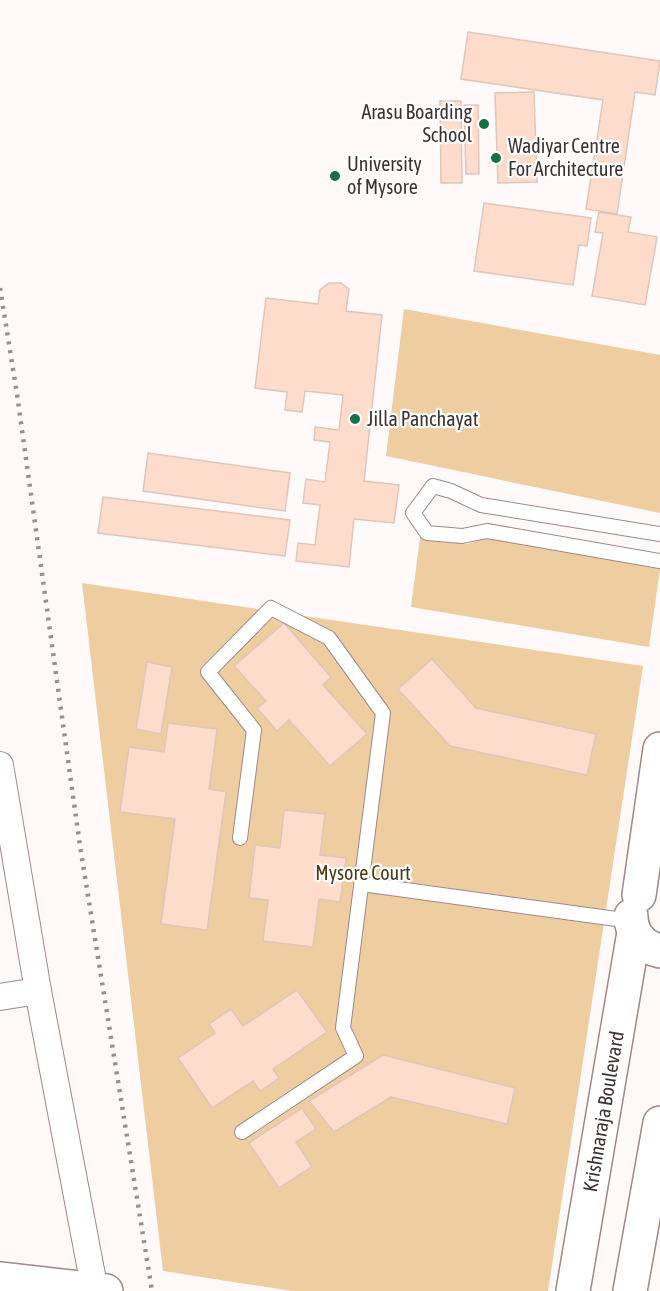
<svg xmlns="http://www.w3.org/2000/svg" width="660" height="1291" font-family="'Asap Condensed',sans-serif">
<style>
.green{fill:#eecda1}
.building{fill:#fddccb;stroke:#dec6bb;stroke-width:1.5}
.lines{fill:none;stroke-linecap:round;stroke-linejoin:round}
.lane-casing{stroke:#a18786;stroke-width:16}
.street-casing{stroke:#a18786;stroke-width:28}
.secondary-casing{stroke:#a18786;stroke-width:36}
.lane{stroke:#fff;stroke-width:14}
.street{stroke:#fff;stroke-width:26}
.secondary{stroke:#fff;stroke-width:33}
.rail{stroke:#978f8f;stroke-width:4.5;stroke-dasharray:3 6;stroke-linecap:butt}
.poi-dot{fill:#187144;stroke:#fff;stroke-width:2}
.labels{text-anchor:middle;stroke-width:4.5;stroke-linejoin:round;paint-order:stroke}
.poi-label{font-size:20px;fill:#3d3332;stroke:#fff;text-anchor:start}
.park-label{font-size:20px;fill:#503814;stroke:#fff}
.street-label{font-size:20px;fill:#3d3332;stroke:#fff}
</style>
<rect width="100%" height="100%" fill="#fff9f9"/>
<g class="green">
<polygon points="404,309 660,355 660,513 386,456"/>
<polygon points="420,538 467,544 488,538 660,569 649,647 411,607"/>
<polygon points="82,583 643,666 548,1291 292,1291 163,1271"/>
</g>
<g class="building">
<polygon points="468,32 660,61 655,95 635,92 617,214 586,209 603,100 461,79"/>
<polygon points="534,92 537,182 498,183 495,93"/>
<polygon points="440,101 461,101 462,183 441,183"/>
<polygon points="464,105 478,105 479,174 466,174"/>
<polygon points="484,203 591,218 587,246 579,245 573,285 474,271"/>
<polygon points="599,212 631,217 628,232 657,237 645,305 592,296 603,233 595,232"/>
<polygon points="329,283 341,283 349,289 346,311 382,315 364,481 399,485 394,523 354,519 349,567 296,561 298,543 315,545 320,505 303,503 306,479 325,482 330,442 314,440 315,427 339,430 343,395 305,391 302,412 285,410 287,392 255,388 266,298 318,304 320,290"/>
<polygon points="148,453 290,473 285,511 143,491"/>
<polygon points="103,497 290,520 285,556 98,533"/>
<polygon points="284,623 331,677 323,685 367,734 330,766 289,720 277,731 257,708 266,701 234,666"/>
<polygon points="432,659 476,708 596,734 587,775 450,746 398,689"/>
<polygon points="147,662 172,667 161,734 136,729"/>
<polygon points="168,723 217,729 209,789 226,792 207,930 161,924 175,819 120,812 129,747 164,752"/>
<polygon points="284,810 325,814 320,855 346,858 340,902 319,899 313,947 263,941 268,900 249,898 255,845 280,848"/>
<polygon points="297,990 327,1032 273,1069 279,1078 260,1091 253,1081 212,1108 178,1058 215,1033 209,1024 231,1009 243,1026"/>
<polygon points="383,1055 515,1088 507,1124 391,1097 334,1132 309,1101"/>
<polygon points="302,1108 316,1129 296,1142 312,1167 279,1188 249,1143"/>
</g>
<g class="lines">
<g class="lane-casing">
<g id="lane">
<polyline points="660,534 481,505 451,491 433,486 413,513 427,533 462,536 487,531 660,561"/>
<polyline points="240,838 254,730 208,672 271,608 329,638 383,713 343,1028 356,1056 242,1132"/>
<polyline points="362,884 631,921"/>
</g>
</g>
<g class="street-casing">
<g id="street">
<polyline points="0,765 38,991 95,1291"/>
<polyline points="0,997 38,991"/>
</g>
</g>
<g class="secondary-casing">
<g id="secondary">
<polyline points="639,895 660,749"/>
<path d="M631 916C631 935 643 947 660 951"/>
<polyline points="0,1279 106,1291"/>
<path id="s1" d="M573 1291 634 932"/>
<polyline points="630,1291 660,1123"/>
</g>
</g>
<use href="#lane" class="lane"/>
<use href="#street" class="street"/>
<use href="#secondary" class="secondary"/>
<polyline class="rail" points="0,288 17,394 80,846 152,1291"/>
</g>
<g class="poi-dot">
<circle cx="484" cy="124" r="6"/>
<circle cx="496" cy="158" r="6"/>
<circle cx="335" cy="176" r="6"/>
<circle cx="355" cy="419" r="6"/>
</g>
<g class="labels">
<g class="poi-label">
<text x="472" y="119" text-anchor="end">Arasu Boarding<tspan x="472" dy="23">School</tspan></text>
<text x="508" y="153">Wadiyar Centre<tspan x="508" dy="23">For Architecture</tspan></text>
<text x="347" y="171">University<tspan x="347" dy="23">of Mysore</tspan></text>
<text x="367" y="426">Jilla Panchayat</text>
</g>
<g class="park-label">
<text x="363" y="880">Mysore Court</text>
</g>
<g class="street-label">
<text dy="7" stroke="none"><textPath href="#s1" startOffset="182">Krishnaraja Boulevard</textPath></text>
</g>
</g>
</svg>
